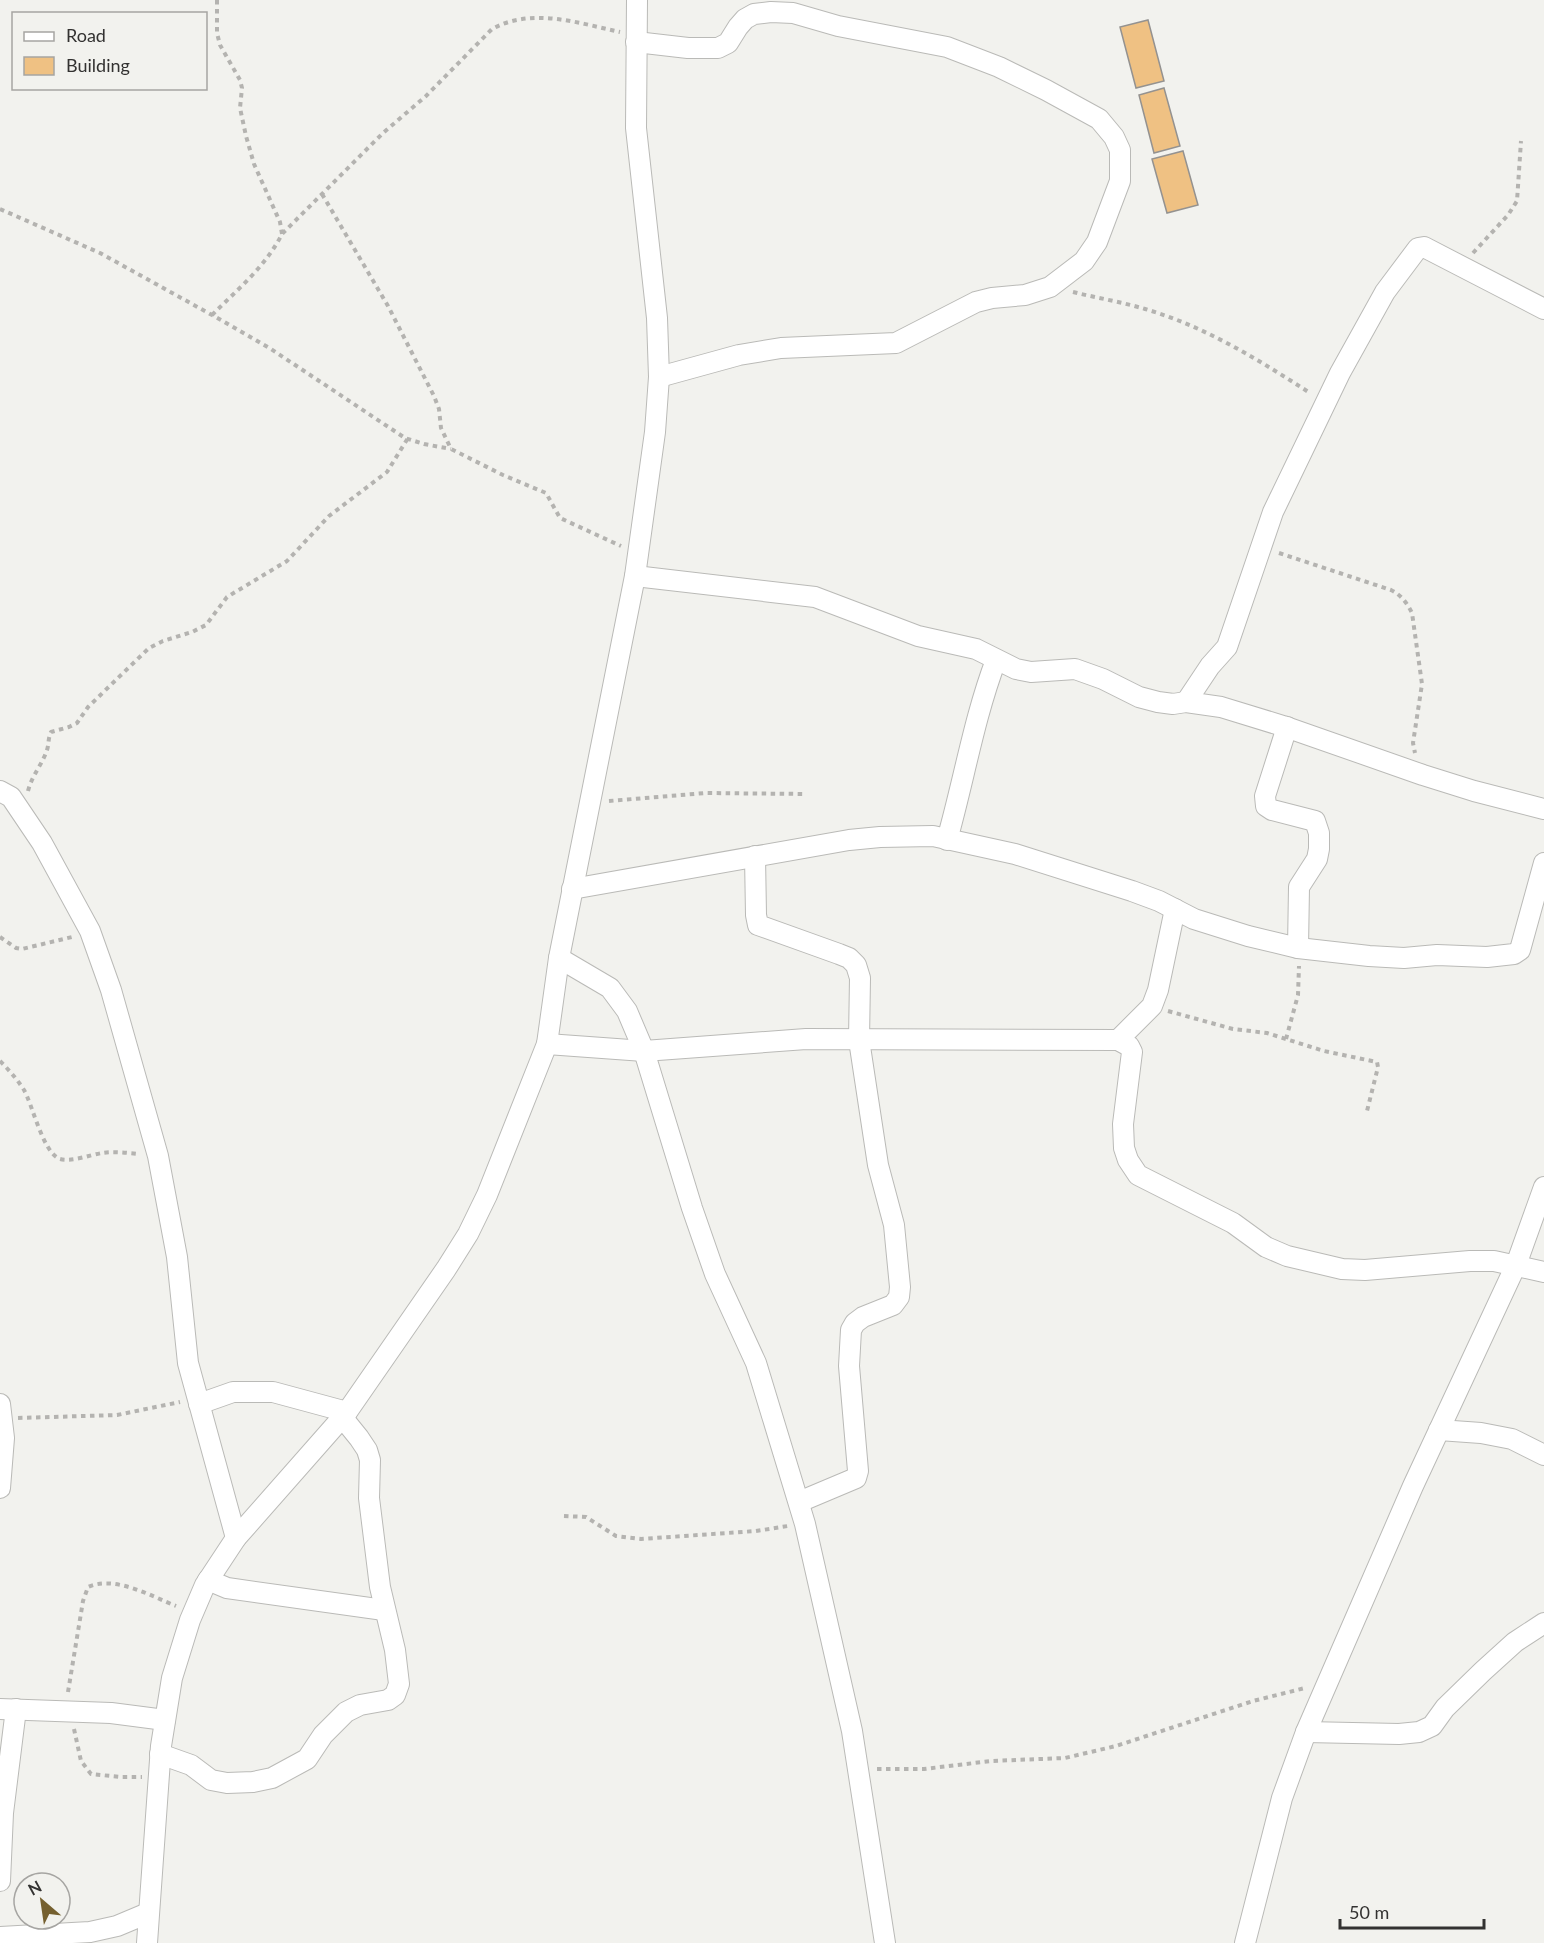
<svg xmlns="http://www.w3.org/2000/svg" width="1544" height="1943" font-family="Lato,sans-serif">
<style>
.building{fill:#efc183;stroke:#949290;stroke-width:1.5}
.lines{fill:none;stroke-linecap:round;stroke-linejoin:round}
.minor-casing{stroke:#babab7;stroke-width:22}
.path{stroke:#b4b3b0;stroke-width:4;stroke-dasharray:4.5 4.5;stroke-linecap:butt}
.minor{stroke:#fff;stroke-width:20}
</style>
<rect width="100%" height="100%" fill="#f2f2ee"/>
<g class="building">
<polygon points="1148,20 1164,81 1136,88 1120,27"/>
<polygon points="1164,88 1180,146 1154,153 1139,95"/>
<polygon points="1183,151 1198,205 1167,213 1152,159"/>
</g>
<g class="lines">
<g class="minor-casing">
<g id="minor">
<polyline points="636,42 688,48 718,48 728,43 738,27 745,19 754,14 771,12 793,13 838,26 947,47 999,67 1046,90 1099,119 1114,137 1120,150 1120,181 1097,242 1084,261 1050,287 1025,295 992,298 976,302 896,343 781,348 739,355 659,377"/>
<polyline points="635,576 815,597 918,636 976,649 1016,669 1031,672 1075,669 1103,679 1139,697 1158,702 1173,704 1186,702 1221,707 1283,726 1423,775 1474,791 1544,809"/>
<polyline points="1186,702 1210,666 1227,647 1273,512 1340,373 1385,292 1418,248 1424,247 1544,309"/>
<polyline points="1287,727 1265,796 1266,806 1272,810 1315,821 1319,833 1319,849 1317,859 1299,887 1298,948"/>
<polyline points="0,791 11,797 42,843 90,931 111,990 158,1156 177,1257 188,1363 236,1538"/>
<path d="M947 840C964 780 974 718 996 660"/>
<polyline points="755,856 756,915 758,925 839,954 849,958 856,965 860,978 859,1040 878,1165 894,1225 900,1287 899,1297 893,1305 863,1317 855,1323 851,1330 849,1366 858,1471 856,1478 799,1502"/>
<polyline points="572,889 849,840 880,837 933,836 1015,854 1132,891 1159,901 1194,919 1248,936 1298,948 1369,956 1404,958 1437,955 1487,957 1514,954 1520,950 1544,863"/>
<polyline points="559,958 610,988 627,1011 644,1051 692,1208 715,1274 756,1363 805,1524 852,1731 885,1943"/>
<polyline points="1118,1040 1152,1006 1158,990 1175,909"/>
<polyline points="547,1044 644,1051 806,1039 1118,1040 1129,1046 1132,1052 1123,1124 1124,1148 1128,1160 1138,1175 1233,1223 1266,1247 1287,1256 1342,1269 1365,1270 1470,1261 1494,1261 1544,1272"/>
<polyline points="0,1404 4,1438 0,1488"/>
<polyline points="199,1404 233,1392 273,1392 347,1412"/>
<polyline points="1439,1430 1481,1433 1512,1439 1544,1455"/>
<polyline points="208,1580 227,1588 384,1610"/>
<polyline points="0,1709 111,1713 165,1720"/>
<polyline points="1306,1732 1399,1734 1419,1732 1432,1726 1445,1708 1483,1671 1515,1642 1544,1623"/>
<polyline points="160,1754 191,1765 211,1780 227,1783 253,1782 272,1778 307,1759 323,1735 346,1712 360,1705 388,1700 395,1695 399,1684 395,1650 380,1587 369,1498 370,1460 367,1450 359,1438 342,1417"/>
<polyline points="0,1881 3,1813 16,1709"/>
<polyline points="0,1937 90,1932 117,1926 148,1913"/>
<polyline points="147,1943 161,1746 172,1678 190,1620 205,1585 236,1538 347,1412 446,1269 468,1234 487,1195 547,1044 559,958 635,576 655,432 659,377 657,318 636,128 637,0"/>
<polyline points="1245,1943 1282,1798 1306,1732 1413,1486 1516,1265 1544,1187"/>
</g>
</g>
<g class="path">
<polyline points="217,0 217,33 220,45 240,80 242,88 240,108 246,136 254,164 280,222 282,234"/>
<polyline points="322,194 388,306 434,396 439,409 441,428 451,449 503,475 546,493 560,518 621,546"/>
<polyline points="0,209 100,253 221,320 271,349 405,438 424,444 451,449"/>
<polyline points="1473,253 1508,215 1517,201 1521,141"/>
<path d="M1073 292C1097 298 1122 302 1145 309 1204 326 1259 360 1310 393"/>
<path d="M212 315C237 290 266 266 282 234L383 133 426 96 492 29C532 7 578 23 620 32"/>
<path d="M1279 553 1391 590C1401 595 1407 603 1412 613L1422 684 1413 743 1415 753"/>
<path d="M28 791C32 775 42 765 47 750 49 744 48 738 51 732L69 727 77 723 88 707 149 648 163 641 192 632 206 625 227 597 287 561 329 516 387 472 408 438"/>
<polyline points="609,801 705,793 806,794"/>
<polyline points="0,937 16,948 22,949 72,937"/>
<polyline points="1168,1011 1233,1029 1267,1033 1324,1051 1377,1062 1378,1067 1367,1111"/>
<polyline points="1286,1039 1298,995 1299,966"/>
<path d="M0 1061C9 1070 17 1079 24 1090 33 1106 43 1153 60 1159 72 1162 90 1155 102 1153 114 1151 127 1153 139 1154"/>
<polyline points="18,1418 117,1415 180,1402"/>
<polyline points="564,1516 586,1517 616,1536 641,1539 756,1531 788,1526"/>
<path d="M68 1692 83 1601 88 1587C115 1575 151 1596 176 1606"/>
<polyline points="74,1729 81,1761 91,1774 121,1777 142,1777"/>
<polyline points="877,1769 924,1769 991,1761 1065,1758 1116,1746 1253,1701 1305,1688"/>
</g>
<use href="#minor" class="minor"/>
</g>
<rect x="12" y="12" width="195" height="78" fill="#f2f2ee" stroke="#a6a5a2" stroke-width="1.5"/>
<rect x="24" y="32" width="30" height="9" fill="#ffffff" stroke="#a6a5a2" stroke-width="1.5"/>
<text x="66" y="42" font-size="18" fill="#333231">Road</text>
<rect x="24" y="57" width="30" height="18" fill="#efc183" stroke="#a6a5a2" stroke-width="1.5"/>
<text x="66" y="72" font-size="18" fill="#333231">Building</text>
<g transform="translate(42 1901) rotate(331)"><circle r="28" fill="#f2f2ee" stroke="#a6a5a2" stroke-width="1.5"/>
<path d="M0-4.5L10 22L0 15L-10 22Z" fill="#75602f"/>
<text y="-9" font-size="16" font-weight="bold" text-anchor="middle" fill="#333231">N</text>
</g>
<path d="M1340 1919v9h144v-9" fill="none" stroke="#333231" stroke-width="3"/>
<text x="1349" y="1919" font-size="18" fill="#333231" stroke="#f2f2ee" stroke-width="4.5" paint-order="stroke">50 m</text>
</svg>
